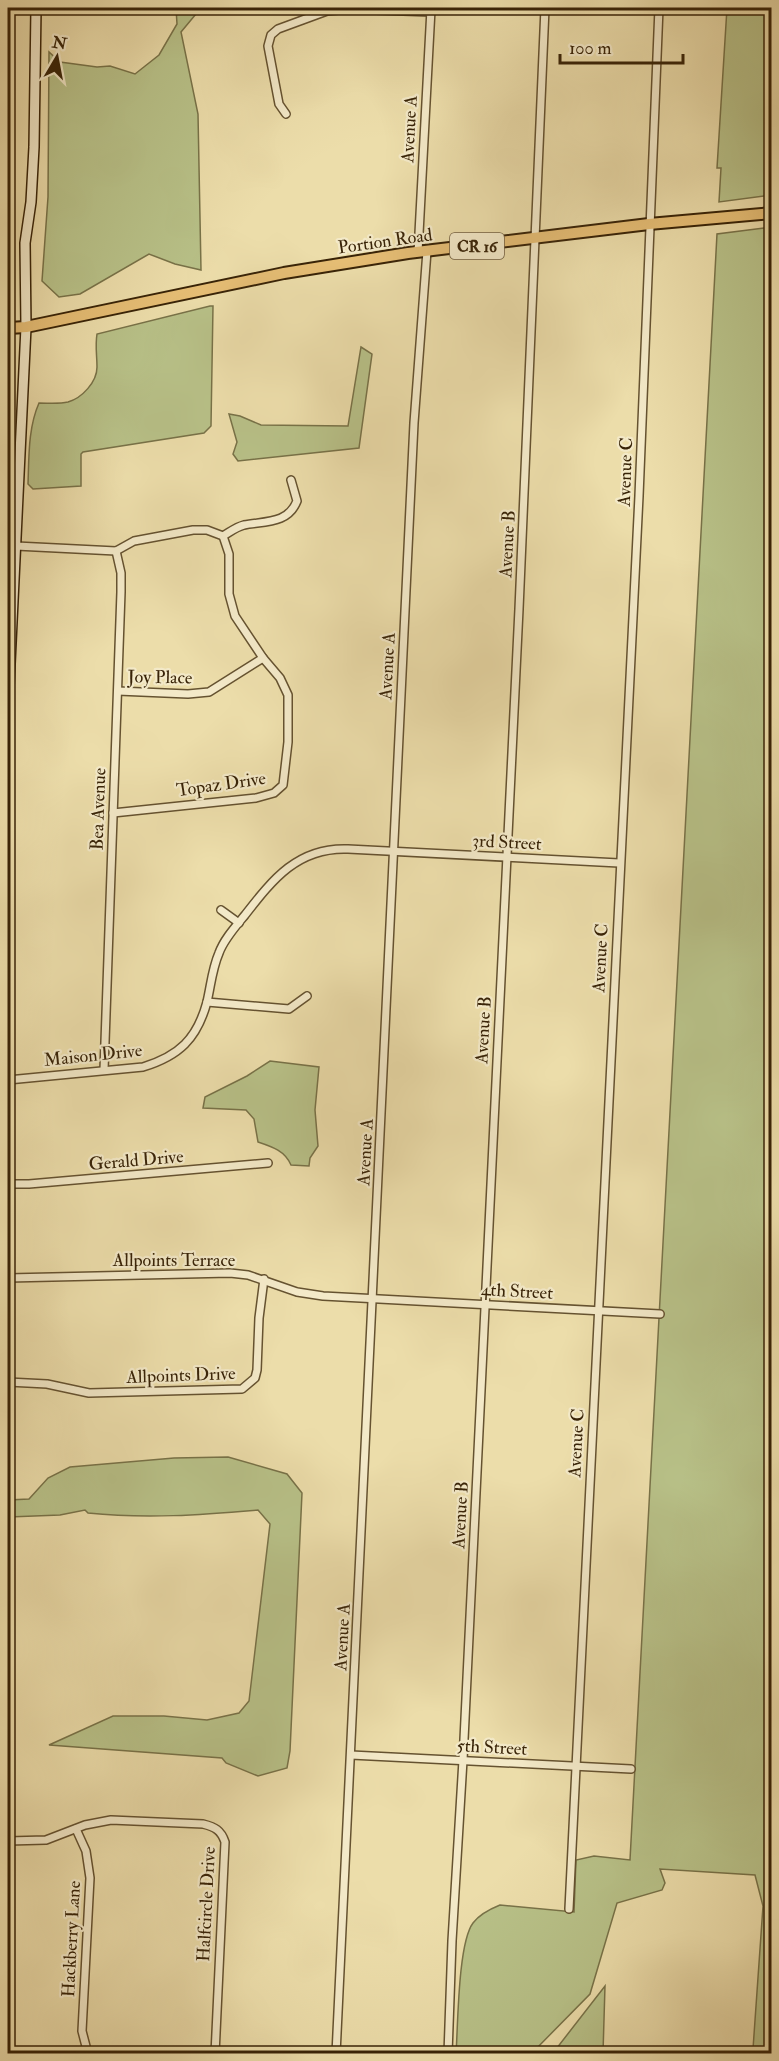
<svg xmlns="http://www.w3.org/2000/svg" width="779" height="2061" font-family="'IM FELL Double Pica',serif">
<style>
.green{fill:#b8c188;stroke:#787248;stroke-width:1.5}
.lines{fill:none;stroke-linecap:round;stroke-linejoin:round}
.street-casing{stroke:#655230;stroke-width:10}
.secondary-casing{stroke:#382307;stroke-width:12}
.primary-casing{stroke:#382307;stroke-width:14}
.street{stroke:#f3e9c8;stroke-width:7}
.secondary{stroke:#f3e9c8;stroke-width:9}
.primary{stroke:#e6be75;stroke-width:10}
.labels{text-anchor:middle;stroke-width:4.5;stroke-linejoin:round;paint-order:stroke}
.shield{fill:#f3e9c8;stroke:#705e41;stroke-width:1.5}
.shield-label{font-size:16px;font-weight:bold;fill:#382307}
.street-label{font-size:18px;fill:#382307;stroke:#f3e9c8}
</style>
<rect width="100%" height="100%" fill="#ecddaa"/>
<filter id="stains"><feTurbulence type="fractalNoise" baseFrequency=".00333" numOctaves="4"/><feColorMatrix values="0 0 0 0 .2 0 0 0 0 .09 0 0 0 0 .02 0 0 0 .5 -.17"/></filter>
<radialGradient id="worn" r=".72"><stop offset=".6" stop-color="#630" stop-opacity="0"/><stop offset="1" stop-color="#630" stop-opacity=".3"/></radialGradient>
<g class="green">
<polygon points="176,8 201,8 181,32 198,114 201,270 175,264 149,254 80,294 59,297 42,281 48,197 49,52 60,62 97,67 110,66 135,74 159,55 177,24"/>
<polygon points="727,8 771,8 772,195 719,202 721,168 717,168"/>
<path d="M771 227V2051L753 2049 763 1906 755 1875 660 1869 665 1883 662 1890 617 1903 590 1994 532 2053 456 2054C458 2025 458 1943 473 1923 479 1915 490 1909 500 1905L574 1912 576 1860 594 1856 630 1860 717 234Z"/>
<path d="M210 306H213L211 426 204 433 83 452 81 454V486L33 489 28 484C29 457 28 428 39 403 49 403 59 404 68 402 82 398 97 382 97 367 97 355 95 346 97 334Z"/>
<polygon points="361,347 372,354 359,448 238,461 233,454 237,442 229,414 240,416 261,425 348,426"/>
<path d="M270 1061 319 1067 315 1110 318 1146 310 1158 309 1166 291 1165C285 1151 273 1147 258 1142L254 1119 246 1110 203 1108 205 1097 247 1076Z"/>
<path d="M228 1457 287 1474 302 1493 290 1751 287 1768 258 1776 226 1763 222 1758 49 1745 113 1716H164L207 1720 239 1713 249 1701 270 1524 258 1510C201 1515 146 1519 88 1513L85 1510 60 1515 9 1517 8 1500 29 1499 48 1478 70 1467 174 1458Z"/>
<polygon points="605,1986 603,2053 553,2053"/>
</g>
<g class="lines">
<g class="street-casing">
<g id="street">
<polyline points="286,114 279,104 268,46 271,35 278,29 327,11 349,9 430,12"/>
<polyline points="418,252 431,9"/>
<path d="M223 536C230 532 236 527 244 525 265 521 288 524 297 501L291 480"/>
<polyline points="16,546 116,551 134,541 193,530 207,530 223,536 229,554 229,594 235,616 263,658 280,678 288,695 288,742 283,785 274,793 256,798 113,813"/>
<polyline points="118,691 188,694 209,692 263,658"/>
<polyline points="221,910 239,923"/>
<polyline points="207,1002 289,1009 307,996"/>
<polyline points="104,1070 121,592 121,573 116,551"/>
<path d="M8 1080 143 1067C179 1056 197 1039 207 1002 211 985 212 969 219 953 224 939 236 926 245 915 273 879 298 847 348 849L619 863"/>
<polyline points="8,1184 29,1184 268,1163"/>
<polyline points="8,1278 230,1273 248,1275 297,1292 323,1296 660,1314"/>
<polyline points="8,1382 47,1384 89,1393 242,1389 255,1378 257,1370 259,1318 264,1279"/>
<polyline points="351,1755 631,1769"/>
<polyline points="76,1829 86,1851 90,1878 82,2031 88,2054"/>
<path d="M8 1841 46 1840 85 1825 111 1820 203 1824C215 1827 221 1830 225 1842L215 2054"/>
<polyline points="569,1909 639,496 659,8"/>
<polyline points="336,2054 414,423 427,251"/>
<polyline points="448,2054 452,1941 463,1760 519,609 545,8"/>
</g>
</g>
<g class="secondary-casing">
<polyline id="secondary" points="8,706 26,327 25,243 31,202 34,147 36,8"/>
</g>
<g class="primary-casing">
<polyline id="primary" points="8,328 26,327 284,273 408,253 649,224 772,213"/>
</g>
<use href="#street" class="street"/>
<use href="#secondary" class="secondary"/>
<use href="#primary" class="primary"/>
</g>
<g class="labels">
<rect class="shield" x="450" y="233" width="54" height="26" rx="4.5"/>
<g class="shield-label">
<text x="477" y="252">CR 16</text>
</g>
<g class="street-label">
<text transform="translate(409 129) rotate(-87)" y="6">Avenue A</text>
<text transform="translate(385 241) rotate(-8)" y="6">Portion Road</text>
<text transform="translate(625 472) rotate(-88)" y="6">Avenue C</text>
<text transform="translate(507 544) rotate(-87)" y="6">Avenue B</text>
<text transform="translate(387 666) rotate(-87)" y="6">Avenue A</text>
<text transform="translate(160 677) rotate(1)" y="6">Joy Place</text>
<text transform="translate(221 784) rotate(-8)" y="6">Topaz Drive</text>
<text transform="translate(98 809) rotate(-88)" y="6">Bea Avenue</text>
<text transform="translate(507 842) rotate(3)" y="6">3rd Street</text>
<text transform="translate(600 958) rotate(-87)" y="6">Avenue C</text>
<text transform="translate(483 1030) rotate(-87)" y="6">Avenue B</text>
<text transform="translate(93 1055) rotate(-6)" y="6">Maison Drive</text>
<text transform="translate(365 1152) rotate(-87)" y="6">Avenue A</text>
<text transform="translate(136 1160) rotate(-5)" y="6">Gerald Drive</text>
<text x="174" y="1266">Allpoints Terrace</text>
<text transform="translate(517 1291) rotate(3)" y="6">4th Street</text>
<text transform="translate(181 1375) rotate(-2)" y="6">Allpoints Drive</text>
<text transform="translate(576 1443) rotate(-87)" y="6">Avenue C</text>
<text transform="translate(460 1515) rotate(-87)" y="6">Avenue B</text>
<text transform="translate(342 1637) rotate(-87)" y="6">Avenue A</text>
<text transform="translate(492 1747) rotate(3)" y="6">5th Street</text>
<text transform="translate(206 1904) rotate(-87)" y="6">Halfcircle Drive</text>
<text transform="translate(71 1939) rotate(-87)" y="6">Hackberry Lane</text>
</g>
</g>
<rect width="779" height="2061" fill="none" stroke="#ecddaa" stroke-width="30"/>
<rect x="9" y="9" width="761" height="2043" fill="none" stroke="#382307" stroke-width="3"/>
<rect x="15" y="15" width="749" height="2031" fill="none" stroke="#382307" stroke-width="1.5"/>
<g transform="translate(57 57) rotate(10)" stroke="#f3e9c8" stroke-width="4.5" paint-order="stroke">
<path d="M0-4.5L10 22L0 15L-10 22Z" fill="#382307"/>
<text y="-9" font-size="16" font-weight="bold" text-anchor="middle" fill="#382307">N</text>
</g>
<path d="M560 54v9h123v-9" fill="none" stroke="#382307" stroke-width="3"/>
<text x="569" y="54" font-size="18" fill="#382307" stroke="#f3e9c8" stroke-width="4.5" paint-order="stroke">100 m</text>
<rect width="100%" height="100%" filter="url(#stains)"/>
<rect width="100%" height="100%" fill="url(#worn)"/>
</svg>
